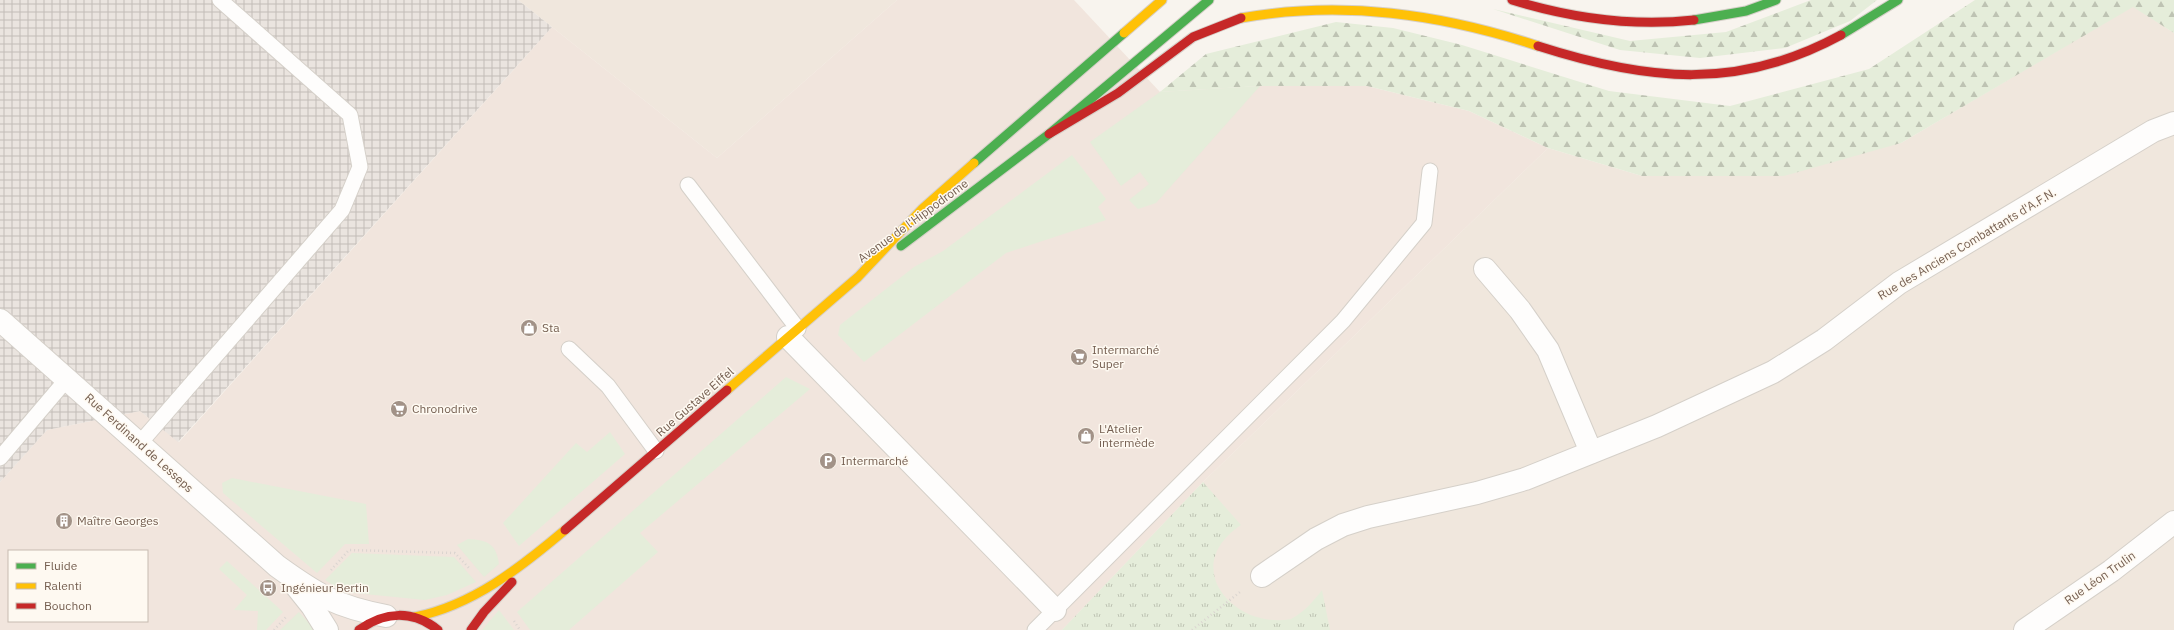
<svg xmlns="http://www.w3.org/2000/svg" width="2174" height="630" font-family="'IBM Plex Sans',sans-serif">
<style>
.residential{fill:#f0e7dd}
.commercial{fill:#f1e5dd;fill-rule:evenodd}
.industrial{fill:url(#industrial-grid)}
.grass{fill:#e5edda}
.forest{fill:url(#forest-firs)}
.park{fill:url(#park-tufts)}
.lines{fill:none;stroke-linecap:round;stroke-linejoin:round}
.lane-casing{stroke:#d5d0c9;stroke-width:17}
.street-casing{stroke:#d5d0c9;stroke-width:24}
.fast-casing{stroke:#d6d0c9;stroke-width:11}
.slow-casing{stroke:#d6d0c9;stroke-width:11}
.jam-casing{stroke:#d6d0c9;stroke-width:11}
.path{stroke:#dad4d0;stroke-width:2.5;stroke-dasharray:1 3;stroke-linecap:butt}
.lane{stroke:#fefdfc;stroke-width:15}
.street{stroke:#fefdfc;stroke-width:22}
.fast{stroke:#4caf50;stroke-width:9}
.slow{stroke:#ffc107;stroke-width:9}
.jam{stroke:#c62828;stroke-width:9}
.labels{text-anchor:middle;stroke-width:3;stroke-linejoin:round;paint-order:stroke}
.street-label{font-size:12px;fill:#745e50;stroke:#fef9f1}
.poi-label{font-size:12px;fill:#745e50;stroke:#fef9f1;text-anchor:start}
</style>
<defs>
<pattern id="industrial-grid" width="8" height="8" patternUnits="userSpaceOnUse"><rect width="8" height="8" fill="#eae4df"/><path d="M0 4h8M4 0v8" fill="none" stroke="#c2bcb7"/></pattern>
<pattern id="forest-firs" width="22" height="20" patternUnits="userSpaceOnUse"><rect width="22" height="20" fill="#e5edda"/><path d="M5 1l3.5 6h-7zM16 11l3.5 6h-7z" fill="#bec3b3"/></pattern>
<pattern id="park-tufts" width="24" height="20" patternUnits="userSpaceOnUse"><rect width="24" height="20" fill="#e5edda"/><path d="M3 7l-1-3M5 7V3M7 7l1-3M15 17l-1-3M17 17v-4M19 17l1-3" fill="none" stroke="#bec3b3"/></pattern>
</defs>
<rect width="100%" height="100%" fill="#f8f4ee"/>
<g class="residential">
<polygon points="518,0 897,0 717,158"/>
<polygon points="2133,6 2174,33 2174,630 1062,630 1203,482 1548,148 1642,176 1901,143"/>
</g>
<path class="commercial" d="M897 0H1074L1160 92 1260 86H1367L1469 111 1548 148 1203 482 1062 630H0V482L47 430 140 411 179 442 552 27 717 158ZM9 551H147V621H9Z"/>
<polygon class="industrial" points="0,0 518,0 552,27 178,442 140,411 47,430 0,482"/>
<g class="grass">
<polygon points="1260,86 1156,203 1138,209 1129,200 1149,184 1140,172 1121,186 1090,142 1160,92"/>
<polygon points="1072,155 1106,199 1098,207 1106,220 1006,253 864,362 838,335 840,325 914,267 943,251"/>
<polygon points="786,377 810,389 640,533 658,552 569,630 530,630 517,612"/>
<polygon points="610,432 625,454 519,546 503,523 576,443 587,452"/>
<polygon points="232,478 366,504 369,544 345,544 317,573 223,493 222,483"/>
<path d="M468 539C488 540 496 544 499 564L484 577 457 545Z"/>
<polygon points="352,553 454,557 476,582 447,595 425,600 344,592 325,580"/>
<polygon points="227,561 283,612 266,630 257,630 258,611 234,610 247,595 219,569"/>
<polygon points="499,610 514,630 482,630"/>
<polygon points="299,612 315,630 280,630"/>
</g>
<g class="forest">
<polygon points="1811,0 1877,0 1850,21 1785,48 1700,58 1620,50 1493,9 1630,41 1726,32"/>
<polygon points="1975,0 2174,0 2174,33 2133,7 1901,143 1784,176 1642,176 1548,148 1469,111 1367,86 1260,86 1160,92 1206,54 1336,22 1393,28 1462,45 1609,91 1730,106 1869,69"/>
</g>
<path class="park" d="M1203 482 1241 525C1178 567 1235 630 1291 619 1304 612 1313 602 1322 590L1330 630H1062Z"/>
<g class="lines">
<g class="lane-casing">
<g id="lane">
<polyline points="688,185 798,329"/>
<polyline points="569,349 608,386 656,451"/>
<polyline points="140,443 342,210 360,167 350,115 220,0"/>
<polyline points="0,458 67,379"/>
<polyline points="1035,630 1343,321 1424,223 1430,171"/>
</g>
</g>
<g class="street-casing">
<g id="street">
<polyline points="1485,269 1520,310 1548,350 1591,452"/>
<path d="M0 320 277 566C317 595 337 607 386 616"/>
<polyline points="788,337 1055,610"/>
<polyline points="1262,576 1316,539 1343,525 1368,517 1477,493 1525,479 1657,426 1773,372 1824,340 1899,283 2153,131 2174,123"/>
<polyline points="296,586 312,606 327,630"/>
<polyline points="2025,630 2111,571 2174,522"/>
</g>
</g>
<g class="fast-casing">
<g id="fast">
<polyline points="1694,20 1746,11 1776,0"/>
<polyline points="1841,35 1898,0"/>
<polyline points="974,163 1124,33"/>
<polyline points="901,246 1049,134 1209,0"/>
</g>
</g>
<g class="slow-casing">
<g id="slow">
<path d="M1241 18C1343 0 1441 14 1538 46"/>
<polyline points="1124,33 1162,0"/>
<polyline points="727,390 858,277 923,208 974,163"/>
<path d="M415 617C473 605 520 568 565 530"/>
</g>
</g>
<g class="jam-casing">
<g id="jam">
<path d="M1512 0C1571 18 1632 27 1694 20"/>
<path d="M1538 46C1647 81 1738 91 1841 35"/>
<polyline points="1049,134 1118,93 1193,37 1241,18"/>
<polyline points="565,530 727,390"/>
<path d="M359 630C385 611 413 610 438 630"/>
<polyline points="471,630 484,612 512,582"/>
</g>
</g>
<g class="path">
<polyline points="331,570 349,550 455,553 469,568"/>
<polyline points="514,621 520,630"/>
<polyline points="274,630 286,617"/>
<polyline points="1192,630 1240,592"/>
</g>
<use href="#lane" class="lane"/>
<use href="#street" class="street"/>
<use href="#fast" class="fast"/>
<use href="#slow" class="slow"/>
<use href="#jam" class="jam"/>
</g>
<defs>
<g id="shop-disc" transform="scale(0.9)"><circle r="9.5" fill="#a29287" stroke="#fef9f1"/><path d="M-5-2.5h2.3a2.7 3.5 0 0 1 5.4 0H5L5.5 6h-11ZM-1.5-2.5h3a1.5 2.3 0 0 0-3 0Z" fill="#fff"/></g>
<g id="supermarket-disc" transform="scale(0.9)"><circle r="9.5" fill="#a29287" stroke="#fef9f1"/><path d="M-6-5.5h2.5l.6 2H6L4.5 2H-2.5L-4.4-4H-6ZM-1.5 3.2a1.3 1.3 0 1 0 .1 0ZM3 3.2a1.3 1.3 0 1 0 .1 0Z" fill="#fff"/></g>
<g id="parking-disc" transform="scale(0.9)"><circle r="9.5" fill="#a29287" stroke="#fef9f1"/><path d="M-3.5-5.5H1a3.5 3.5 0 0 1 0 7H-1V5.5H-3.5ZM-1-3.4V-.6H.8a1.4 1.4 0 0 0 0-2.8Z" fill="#fff"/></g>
<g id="building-disc" transform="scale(0.9)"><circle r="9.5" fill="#a29287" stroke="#fef9f1"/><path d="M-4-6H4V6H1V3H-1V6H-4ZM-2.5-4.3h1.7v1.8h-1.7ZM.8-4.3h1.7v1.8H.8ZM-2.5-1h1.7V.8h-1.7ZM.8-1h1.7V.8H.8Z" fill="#fff"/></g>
<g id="bus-disc" transform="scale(0.9)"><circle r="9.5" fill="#a29287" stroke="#fef9f1"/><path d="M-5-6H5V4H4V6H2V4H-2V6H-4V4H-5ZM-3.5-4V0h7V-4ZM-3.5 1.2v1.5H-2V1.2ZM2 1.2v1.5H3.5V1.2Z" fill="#fff"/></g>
</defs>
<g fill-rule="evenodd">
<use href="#shop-disc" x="529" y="328"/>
<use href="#supermarket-disc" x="1079" y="357"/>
<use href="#supermarket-disc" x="399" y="409"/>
<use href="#shop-disc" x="1086" y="436"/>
<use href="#parking-disc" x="828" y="461"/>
<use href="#building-disc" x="64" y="521"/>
<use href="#bus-disc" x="268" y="588"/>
</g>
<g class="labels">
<g class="street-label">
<text transform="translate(913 221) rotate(-36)" y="4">Avenue de l'Hippodrome</text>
<text transform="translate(1967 244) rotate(-31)" y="4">Rue des Anciens Combattants d'A.F.N.</text>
<text transform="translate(695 402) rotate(-41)" y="4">Rue Gustave Eiffel</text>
<text transform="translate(139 443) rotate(42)" y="4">Rue Ferdinand de Lesseps</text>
<text transform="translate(2100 578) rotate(-35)" y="4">Rue Léon Trulin</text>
</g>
<g class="poi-label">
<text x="542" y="332">Sta</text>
<text x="1092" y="354">Intermarché<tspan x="1092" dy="14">Super</tspan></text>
<text x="412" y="413">Chronodrive</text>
<text x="1099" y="433">L'Atelier<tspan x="1099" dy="14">intermède</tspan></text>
<text x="841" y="465">Intermarché</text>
<text x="77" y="525">Maître Georges</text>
<text x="281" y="592">Ingénieur Bertin</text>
</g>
</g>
<rect x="8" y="550" width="140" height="72" fill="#fef9f1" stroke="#c7bbb1"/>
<rect x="16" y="563" width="20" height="6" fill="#4caf50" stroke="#c7bbb1"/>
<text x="44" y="570" font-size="12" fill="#745e50">Fluide</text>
<rect x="16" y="583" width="20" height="6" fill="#ffc107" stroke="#c7bbb1"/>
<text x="44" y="590" font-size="12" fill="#745e50">Ralenti</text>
<rect x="16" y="603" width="20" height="6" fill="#c62828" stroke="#c7bbb1"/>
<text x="44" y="610" font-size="12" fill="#745e50">Bouchon</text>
</svg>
